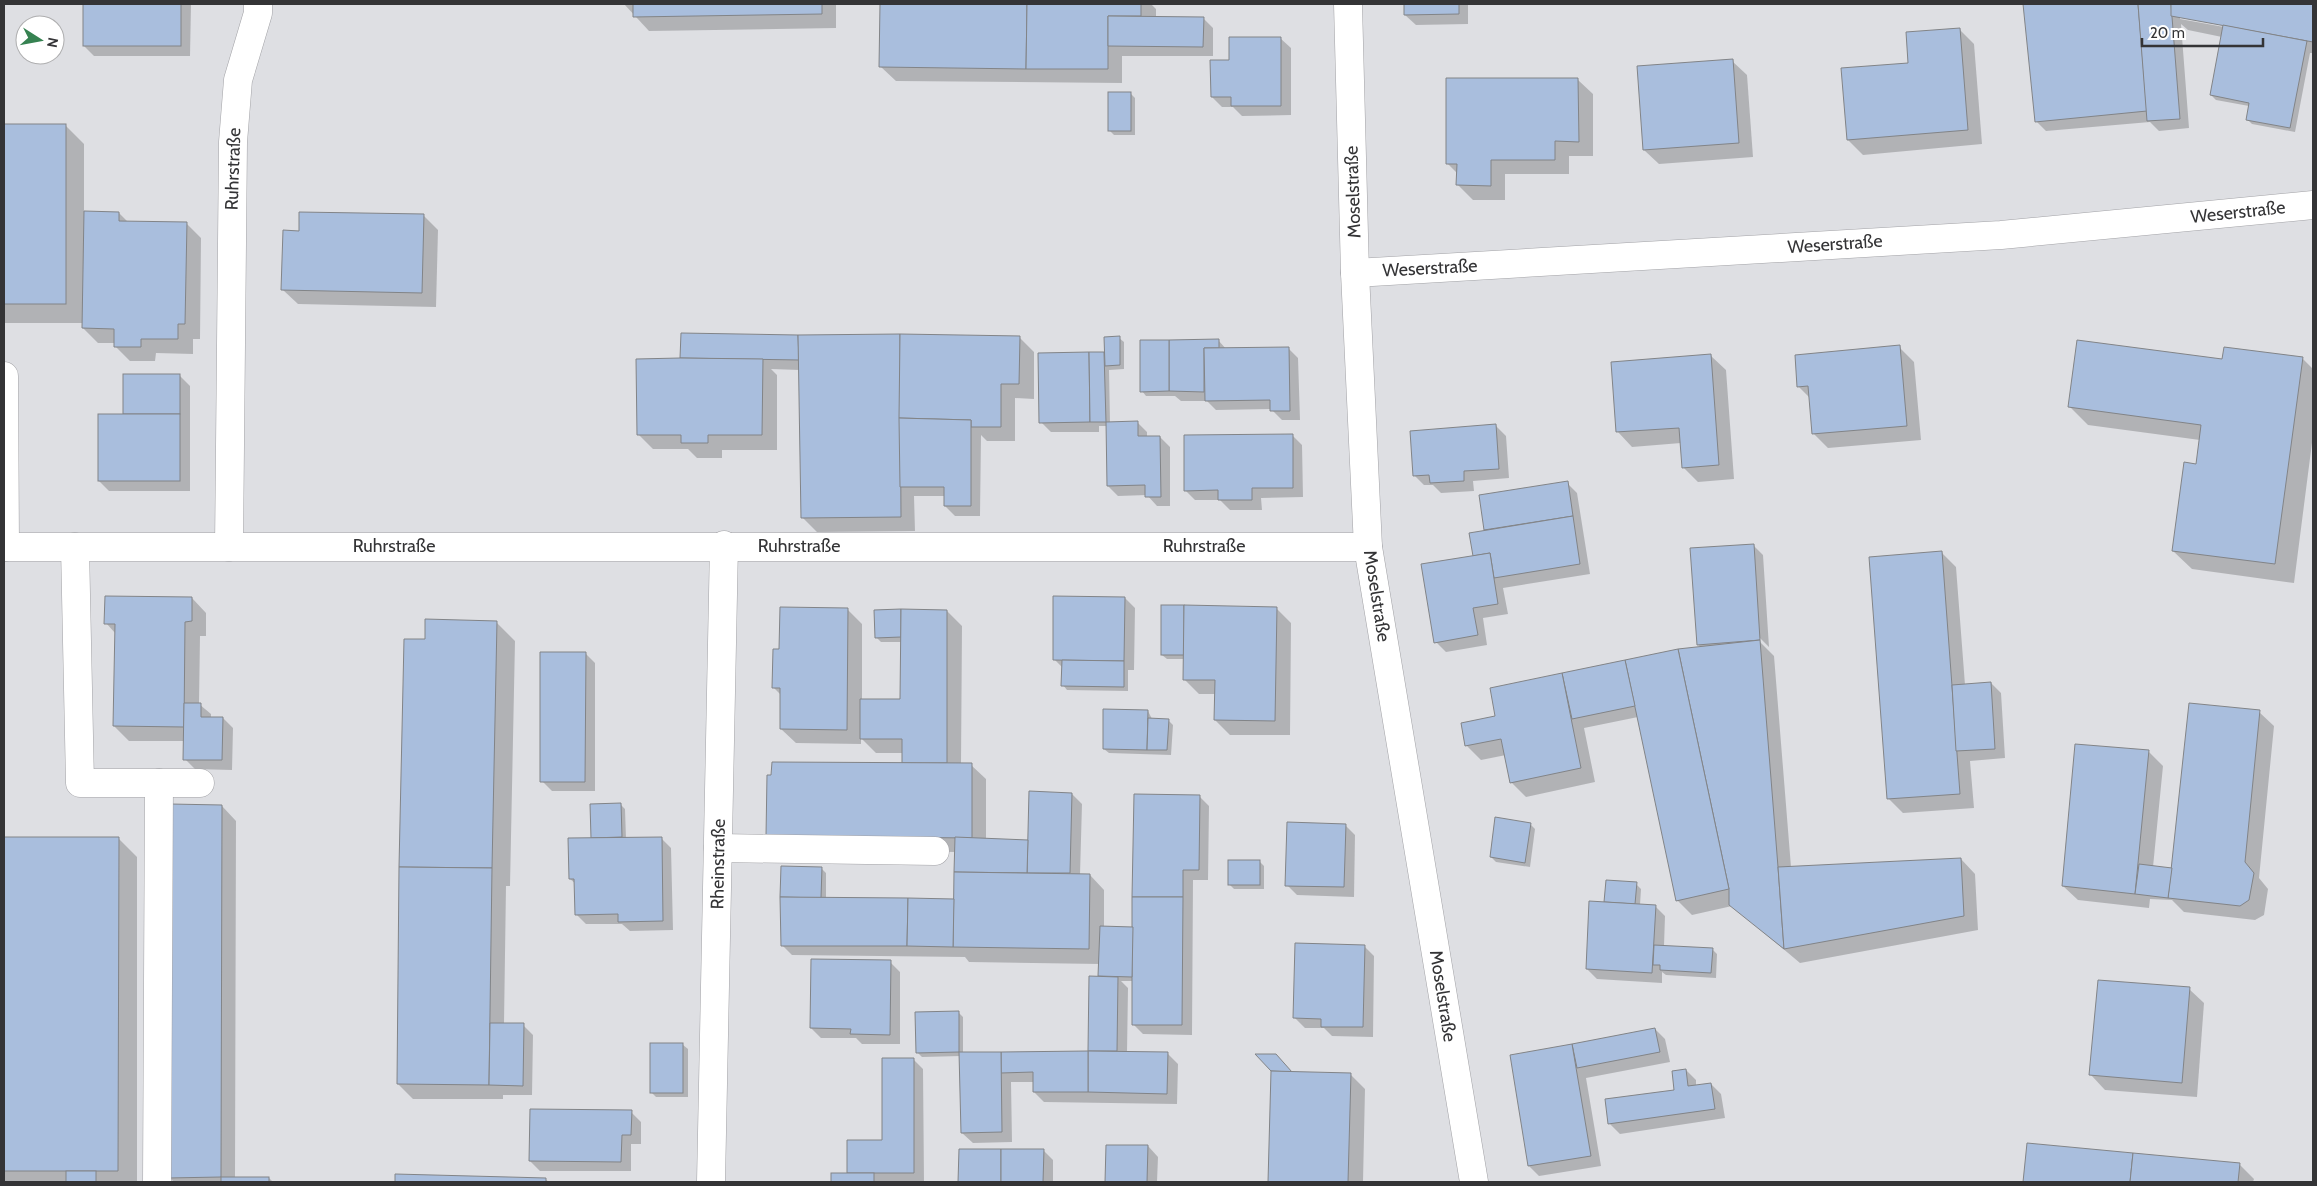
<svg xmlns="http://www.w3.org/2000/svg" width="2317" height="1186" font-family="Cabin,sans-serif">
<style>
.shadow{fill:#0003;fill-rule:evenodd}
.building{fill:#a9bedd;stroke:#828487}
.lines{fill:none;stroke-linecap:round;stroke-linejoin:round}
.minor-casing{stroke:#a2a2a6;stroke-width:29}
.minor{stroke:#fff;stroke-width:28}
.labels{text-anchor:middle;stroke-width:5;stroke-linejoin:round;paint-order:stroke}
.street-label{font-size:18px;fill:#343436;stroke:#fff}
</style>
<rect width="100%" height="100%" fill="#dedfe3"/>
<g class="shadow">
<polygon points="84,4 191,4 190,56 94,56 84,46"/>
<polygon points="624,4 836,4 836,28 649,31"/>
<polygon points="882,4 1151,4 1156,9 1156,18 1203,18 1213,28 1213,56 1122,56 1122,83 896,81 881,67"/>
<polygon points="1405,4 1468,4 1468,24 1416,25 1405,15"/>
<path d="M2025 4H2313V53H2310L2295 132 2252 124 2247 119 2249 106 2216 100 2211 95 2222 37 2188 30 2181 24 2189 128 2159 131 2150 122 2046 131 2036 121ZM2180 16 2224 24V27L2180 19Z"/>
<polygon points="1959,29 1974,44 1982,144 1863,155 1848,140 1910,64"/>
<polygon points="1280,38 1291,48 1291,115 1242,116 1233,107 1222,107 1212,97 1230,61"/>
<polygon points="1732,61 1747,75 1753,157 1659,164 1644,150"/>
<polygon points="1578,80 1593,94 1593,156 1569,156 1569,174 1505,174 1505,200 1473,200 1458,185 1458,174 1447,163"/>
<polygon points="1130,93 1135,98 1135,135 1114,135 1109,130"/>
<polygon points="4,125 65,125 84,144 84,212 119,213 128,222 186,223 201,238 200,339 193,339 193,354 156,353 155,361 130,361 115,346 115,343 98,343 83,328 83,323 4,323"/>
<polygon points="423,215 438,230 436,307 298,304 283,290 300,232"/>
<polygon points="1019,337 1034,352 1034,399 1015,398 1015,441 987,441 981,435 980,516 955,516 945,506 945,496 914,496 915,531 817,532 802,517 800,370 771,369 777,375 777,450 722,450 722,458 697,458 688,449 653,449 638,434 684,360"/>
<polygon points="1119,338 1124,342 1124,369 1109,370 1110,423 1137,422 1147,432 1147,437 1160,437 1170,447 1170,506 1157,506 1147,495 1118,496 1108,486 1107,426 1099,426 1099,432 1051,432 1041,422 1039,354 1105,353"/>
<polygon points="1218,340 1227,350 1288,348 1298,358 1300,420 1282,420 1271,409 1216,410 1207,401 1181,401 1175,396 1146,396 1142,391 1141,341"/>
<polygon points="1899,347 1914,362 1921,440 1828,448 1813,433 1810,398 1798,386"/>
<polygon points="1711,356 1726,370 1734,479 1698,482 1683,467 1681,443 1632,447 1618,432"/>
<polygon points="2302,358 2313,369 2313,435 2294,583 2192,569 2173,551 2197,465 2200,440 2088,425 2069,406 2223,361"/>
<polygon points="180,376 190,386 190,491 109,491 99,481 124,415"/>
<polygon points="1496,426 1506,436 1509,478 1473,481 1474,491 1441,493 1433,485 1424,485 1414,475"/>
<polygon points="1292,435 1302,445 1303,497 1261,498 1262,510 1230,510 1220,500 1195,500 1185,490"/>
<polygon points="1567,483 1577,493 1590,574 1503,588 1508,614 1483,618 1487,645 1446,652 1436,642 1485,531 1480,496"/>
<polygon points="1753,545 1763,555 1769,647 1756,634 1754,636 1774,656 1791,867 1961,859 1975,874 1978,930 1800,963 1732,906 1692,915 1677,900 1638,717 1584,728 1595,782 1526,797 1511,782 1506,755 1481,760 1466,745 1497,717 1491,689 1701,647 1698,645"/>
<polygon points="1942,553 1956,567 1965,685 1991,683 2001,693 2005,758 1970,761 1974,808 1903,813 1888,798"/>
<polygon points="192,598 206,613 206,636 200,636 199,704 211,714 211,718 223,718 233,728 232,770 195,769 185,759 185,741 129,741 114,726 116,634 106,623"/>
<polygon points="1125,598 1135,608 1134,670 1128,670 1128,691 1067,690 1063,685 1063,668 1054,659"/>
<polygon points="1276,608 1291,623 1290,735 1230,735 1215,720 1216,694 1199,694 1184,679 1185,659 1167,659 1162,655"/>
<polygon points="847,609 862,624 862,701 902,700 902,642 881,642 876,637 947,611 962,626 961,764 971,765 986,779 986,840 1029,841 1072,794 1082,804 1080,875 1090,875 1104,890 1104,928 1134,928 1199,796 1209,806 1208,880 1193,880 1192,1035 1143,1034 1133,1024 1133,981 1121,981 1128,988 1127,1053 1168,1054 1178,1064 1177,1104 1044,1102 1034,1092 1034,1082 1011,1082 1012,1142 973,1143 962,1133 961,1056 922,1057 917,1052 958,1012 963,1017 963,1053 1089,1053 1090,978 1101,978 1100,964 969,962 965,957 792,955 782,945 821,868 826,873 826,899 955,902 956,852 782,850 903,764 903,753 876,753 861,738 861,744 796,743 781,729 781,695 773,687 781,650"/>
<polygon points="496,622 515,641 510,886 506,886 504,1024 523,1025 533,1035 532,1095 503,1095 503,1099 413,1099 398,1084 426,641"/>
<polygon points="585,653 595,663 595,791 552,791 542,781"/>
<polygon points="1148,711 1152,719 1168,720 1173,725 1171,755 1109,753 1104,749"/>
<polygon points="2259,712 2274,726 2259,878 2268,889 2264,915 2255,920 2184,912 2172,900 2150,899 2149,908 2078,900 2063,886 2149,752 2163,766 2153,867 2172,870"/>
<polygon points="620,804 625,809 626,839 661,838 671,848 673,930 630,931 622,924 586,924 576,914 576,884 570,879 593,839"/>
<polygon points="222,806 236,821 235,1178 269,1178 273,1182 174,1182 169,1177"/>
<polygon points="1530,824 1535,829 1530,867 1496,862 1491,857"/>
<polygon points="1345,825 1355,835 1354,897 1297,895 1287,885"/>
<polygon points="4,838 118,838 137,857 137,1182 4,1182"/>
<polygon points="1259,861 1264,866 1264,889 1234,889 1229,884"/>
<polygon points="1636,884 1641,889 1640,905 1655,906 1665,916 1664,946 1712,949 1717,954 1716,978 1666,975 1662,972 1662,983 1597,979 1587,969 1608,903"/>
<polygon points="1364,946 1374,956 1373,1037 1332,1036 1324,1028 1305,1028 1295,1018"/>
<polygon points="890,962 900,972 900,1044 862,1044 856,1038 821,1038 811,1028"/>
<polygon points="2189,989 2204,1003 2197,1097 2105,1090 2091,1075"/>
<polygon points="1655,1029 1665,1039 1670,1062 1586,1078 1601,1166 1539,1176 1529,1166 1511,1056"/>
<polygon points="683,1045 688,1049 688,1097 656,1097 651,1092"/>
<polygon points="913,1059 923,1069 924,1182 832,1182 832,1174 850,1174 883,1141"/>
<polygon points="1686,1070 1696,1080 1696,1086 1711,1084 1721,1094 1725,1118 1620,1134 1610,1124 1676,1091"/>
<polygon points="1272,1071 1295,1077 1350,1074 1365,1089 1363,1182 1269,1182"/>
<polygon points="631,1112 641,1122 641,1144 631,1144 631,1171 540,1171 530,1161"/>
<polygon points="2028,1144 2239,1164 2254,1179 2253,1182 2024,1182"/>
<polygon points="1107,1146 1148,1146 1158,1157 1157,1182 1106,1182"/>
<polygon points="960,1150 1043,1150 1053,1160 1053,1182 960,1182"/>
<polygon points="396,1175 545,1179 549,1182 396,1182"/>
</g>
<g class="building">
<rect x="83" y="4" width="98" height="42"/>
<polygon points="633,4 822,4 822,14 633,17"/>
<polygon points="880,4 1027,4 1026,69 879,67"/>
<polygon points="1027,4 1141,4 1141,16 1108,16 1108,69 1026,69"/>
<polygon points="1404,4 1459,4 1459,14 1404,15"/>
<polygon points="2023,4 2138,4 2147,111 2035,122"/>
<polygon points="2138,4 2171,4 2180,119 2147,121"/>
<polygon points="2171,4 2313,4 2313,42 2171,16"/>
<polygon points="1108,16 1204,17 1203,47 1108,46"/>
<polygon points="2223,25 2307,41 2290,128 2246,120 2249,103 2210,95"/>
<polygon points="1960,28 1968,130 1847,140 1841,68 1908,63 1906,32"/>
<polygon points="1229,37 1281,37 1281,106 1231,106 1231,97 1211,97 1210,60 1229,60"/>
<polygon points="1733,59 1739,143 1643,150 1637,66"/>
<polygon points="1446,78 1578,78 1579,142 1555,141 1555,160 1491,160 1491,186 1456,185 1457,164 1446,164"/>
<rect x="1108" y="92" width="23" height="39"/>
<rect x="4" y="124" width="62" height="180"/>
<polygon points="84,211 119,212 119,221 187,222 185,324 178,324 178,339 141,339 141,347 114,347 114,329 82,328"/>
<polygon points="299,212 424,214 422,293 281,290 283,230 299,231"/>
<polygon points="681,333 798,335 799,360 680,358"/>
<polygon points="900,334 901,517 801,518 798,335"/>
<polygon points="900,334 1020,336 1019,384 1001,384 1001,427 971,427 971,420 899,418"/>
<polygon points="1120,336 1120,365 1105,366 1104,337"/>
<polygon points="1219,339 1219,348 1204,348 1204,392 1169,391 1169,340"/>
<polygon points="1140,340 1169,340 1169,391 1140,392"/>
<polygon points="2077,340 2222,359 2224,347 2303,357 2275,564 2172,551 2184,462 2196,464 2201,425 2068,407"/>
<polygon points="1900,345 1907,426 1812,434 1808,386 1797,387 1795,355"/>
<polygon points="1289,347 1290,411 1270,411 1270,400 1205,401 1204,348"/>
<polygon points="1089,352 1090,422 1039,423 1038,353"/>
<polygon points="1089,352 1104,352 1106,422 1090,422"/>
<polygon points="1711,354 1719,465 1682,468 1679,428 1616,432 1611,362"/>
<polygon points="680,358 763,359 762,435 708,435 708,443 681,443 681,435 637,435 636,359"/>
<rect x="123" y="374" width="57" height="40"/>
<rect x="98" y="414" width="82" height="67"/>
<polygon points="899,418 971,420 971,506 944,506 944,487 900,487"/>
<polygon points="1138,421 1138,436 1160,436 1161,497 1145,497 1145,485 1107,486 1106,422"/>
<polygon points="1496,424 1499,469 1464,471 1464,481 1430,483 1429,475 1413,476 1410,431"/>
<polygon points="1293,434 1293,488 1252,488 1252,500 1218,500 1218,490 1184,491 1184,435"/>
<polygon points="1568,481 1573,516 1484,530 1479,495"/>
<polygon points="1573,516 1580,564 1494,578 1490,553 1473,556 1469,533"/>
<polygon points="1754,544 1760,640 1697,645 1690,548"/>
<polygon points="1942,551 1960,794 1887,799 1869,557"/>
<polygon points="1490,553 1498,604 1473,608 1478,635 1434,643 1421,564"/>
<polygon points="105,596 192,597 192,621 185,622 184,727 113,726 115,624 104,624"/>
<polygon points="1053,596 1125,597 1124,661 1053,660"/>
<rect x="1161" y="605" width="23" height="50"/>
<polygon points="1184,605 1277,607 1275,721 1214,720 1215,680 1183,680"/>
<polygon points="780,607 848,608 847,730 780,729 780,688 772,688 773,649 779,649"/>
<polygon points="901,609 901,637 875,638 874,610"/>
<polygon points="901,609 947,610 947,763 902,763 902,739 860,739 860,699 900,699"/>
<polygon points="425,619 497,621 492,868 399,867 404,639 425,639"/>
<polygon points="1760,640 1778,867 1784,949 1729,905 1729,889 1678,649"/>
<polygon points="1678,649 1729,889 1676,901 1625,660"/>
<polygon points="540,652 586,652 585,782 540,782"/>
<polygon points="1062,660 1124,661 1124,687 1061,686"/>
<polygon points="1625,660 1635,706 1572,719 1562,673"/>
<polygon points="1562,673 1581,768 1510,783 1501,739 1465,746 1461,723 1495,716 1490,688"/>
<polygon points="1991,682 1995,749 1956,751 1952,685"/>
<polygon points="184,703 201,703 201,717 223,717 222,760 183,760"/>
<polygon points="2189,703 2260,710 2245,862 2254,873 2249,900 2240,906 2168,898"/>
<polygon points="1103,709 1148,710 1147,750 1103,749"/>
<polygon points="1148,718 1169,719 1167,750 1147,750"/>
<polygon points="2075,744 2149,750 2135,894 2062,886"/>
<polygon points="772,762 972,763 972,838 766,836 767,775 771,775"/>
<polygon points="1029,791 1072,793 1070,873 1027,873"/>
<polygon points="1134,794 1200,795 1199,870 1183,870 1183,897 1132,897"/>
<polygon points="621,803 622,837 591,838 590,804"/>
<polygon points="170,804 222,805 221,1177 168,1178"/>
<polygon points="1495,817 1531,823 1525,863 1490,857"/>
<polygon points="1287,822 1346,824 1344,887 1285,886"/>
<polygon points="4,837 119,837 118,1171 4,1171"/>
<polygon points="662,837 663,921 618,922 618,914 575,915 574,879 569,879 568,838"/>
<polygon points="955,837 1028,840 1027,873 954,872"/>
<polygon points="1961,858 1964,916 1784,949 1778,867"/>
<rect x="1228" y="860" width="32" height="25"/>
<polygon points="2139,864 2172,868 2168,898 2135,894"/>
<polygon points="781,866 822,867 821,898 780,897"/>
<polygon points="399,867 492,868 489,1085 397,1084"/>
<polygon points="954,872 1090,874 1089,949 953,947"/>
<polygon points="1606,880 1637,882 1635,904 1604,902"/>
<polygon points="780,897 908,898 907,946 781,946"/>
<polygon points="1132,897 1183,897 1182,1025 1132,1025"/>
<polygon points="908,898 954,899 953,947 907,946"/>
<polygon points="1589,901 1656,905 1652,973 1586,969"/>
<polygon points="1100,926 1133,927 1132,977 1098,976"/>
<polygon points="1295,943 1365,945 1363,1027 1321,1027 1321,1019 1293,1018"/>
<polygon points="1654,945 1713,948 1711,973 1660,970 1660,965 1653,965"/>
<polygon points="811,959 891,960 890,1035 850,1034 851,1029 810,1028"/>
<polygon points="1089,976 1118,977 1117,1051 1088,1051"/>
<polygon points="2098,980 2190,987 2182,1083 2089,1075"/>
<polygon points="959,1011 959,1052 916,1053 915,1012"/>
<polygon points="490,1023 524,1023 523,1086 489,1085"/>
<polygon points="1655,1028 1660,1052 1577,1068 1572,1044"/>
<rect x="650" y="1043" width="33" height="50"/>
<polygon points="1572,1044 1591,1156 1528,1166 1510,1055"/>
<polygon points="1088,1051 1168,1052 1167,1094 1088,1092"/>
<polygon points="1088,1051 1088,1092 1033,1092 1033,1072 1001,1073 1001,1052"/>
<polygon points="959,1052 1001,1052 1002,1132 961,1133"/>
<polygon points="1255,1054 1276,1054 1292,1072 1271,1071"/>
<polygon points="882,1058 914,1058 914,1173 847,1173 847,1140 882,1140"/>
<polygon points="1686,1069 1688,1086 1711,1083 1715,1109 1608,1124 1605,1099 1674,1090 1672,1071"/>
<polygon points="1271,1071 1351,1073 1348,1182 1268,1182"/>
<polygon points="530,1109 632,1110 631,1135 622,1135 621,1162 529,1161"/>
<polygon points="2027,1143 2133,1153 2130,1182 2023,1182"/>
<polygon points="1106,1145 1148,1145 1147,1182 1105,1182"/>
<polygon points="959,1149 1001,1149 1001,1182 958,1182"/>
<polygon points="1001,1149 1044,1149 1043,1182 1001,1182"/>
<polygon points="2133,1153 2240,1163 2238,1182 2130,1182"/>
<rect x="66" y="1171" width="30" height="11"/>
<rect x="831" y="1173" width="43" height="9"/>
<polygon points="395,1174 546,1178 546,1182 395,1182"/>
<rect x="221" y="1177" width="48" height="5"/>
</g>
<g class="lines">
<g class="minor-casing">
<g id="minor">
<polyline points="1348,4 1355,273 1368,547 1474,1182"/>
<polyline points="1355,273 2001,235 2313,205"/>
<polyline points="4,376 5,547"/>
<polyline points="4,547 1368,547"/>
<polyline points="75,547 80,783 200,783"/>
<polyline points="229,547 233,142 238,80 258,13 258,4"/>
<polyline points="718,848 935,851"/>
<polyline points="157,1182 159,783"/>
<polyline points="711,1182 724,545"/>
</g>
</g>
<use href="#minor" class="minor"/>
</g>
<g class="labels">
<g class="street-label">
<text transform="translate(233 169) rotate(-88)" y="6">Ruhrstraße</text>
<text transform="translate(1353 192) rotate(-92)" y="6">Moselstraße</text>
<text transform="translate(2238 212) rotate(-6)" y="6">Weserstraße</text>
<text transform="translate(1835 244) rotate(-4)" y="6">Weserstraße</text>
<text transform="translate(1430 268) rotate(-3)" y="6">Weserstraße</text>
<text x="394" y="552">Ruhrstraße</text>
<text x="799" y="552">Ruhrstraße</text>
<text x="1204" y="552">Ruhrstraße</text>
<text transform="translate(1377 596) rotate(81)" y="6">Moselstraße</text>
<text transform="translate(718 864) rotate(-89)" y="6">Rheinstraße</text>
<text transform="translate(1443 996) rotate(81)" y="6">Moselstraße</text>
</g>
</g>
<rect width="2317" height="1186" fill="none" stroke="#343436" stroke-width="10"/>
<g transform="translate(40 40) rotate(101)"><circle r="24" fill="#ffffff" stroke="#aeaeaf"/>
<path d="M0-4L9 19L0 12L-9 19Z" fill="#368251"/>
<text y="-8" font-size="14" font-weight="bold" text-anchor="middle" fill="#343436">N</text>
</g>
<path d="M2142 38v8h121v-8" fill="none" stroke="#343436" stroke-width="2.5"/>
<text x="2150" y="38" font-size="15" fill="#343436" stroke="#ffffff" stroke-width="4" paint-order="stroke">20 m</text>
</svg>
